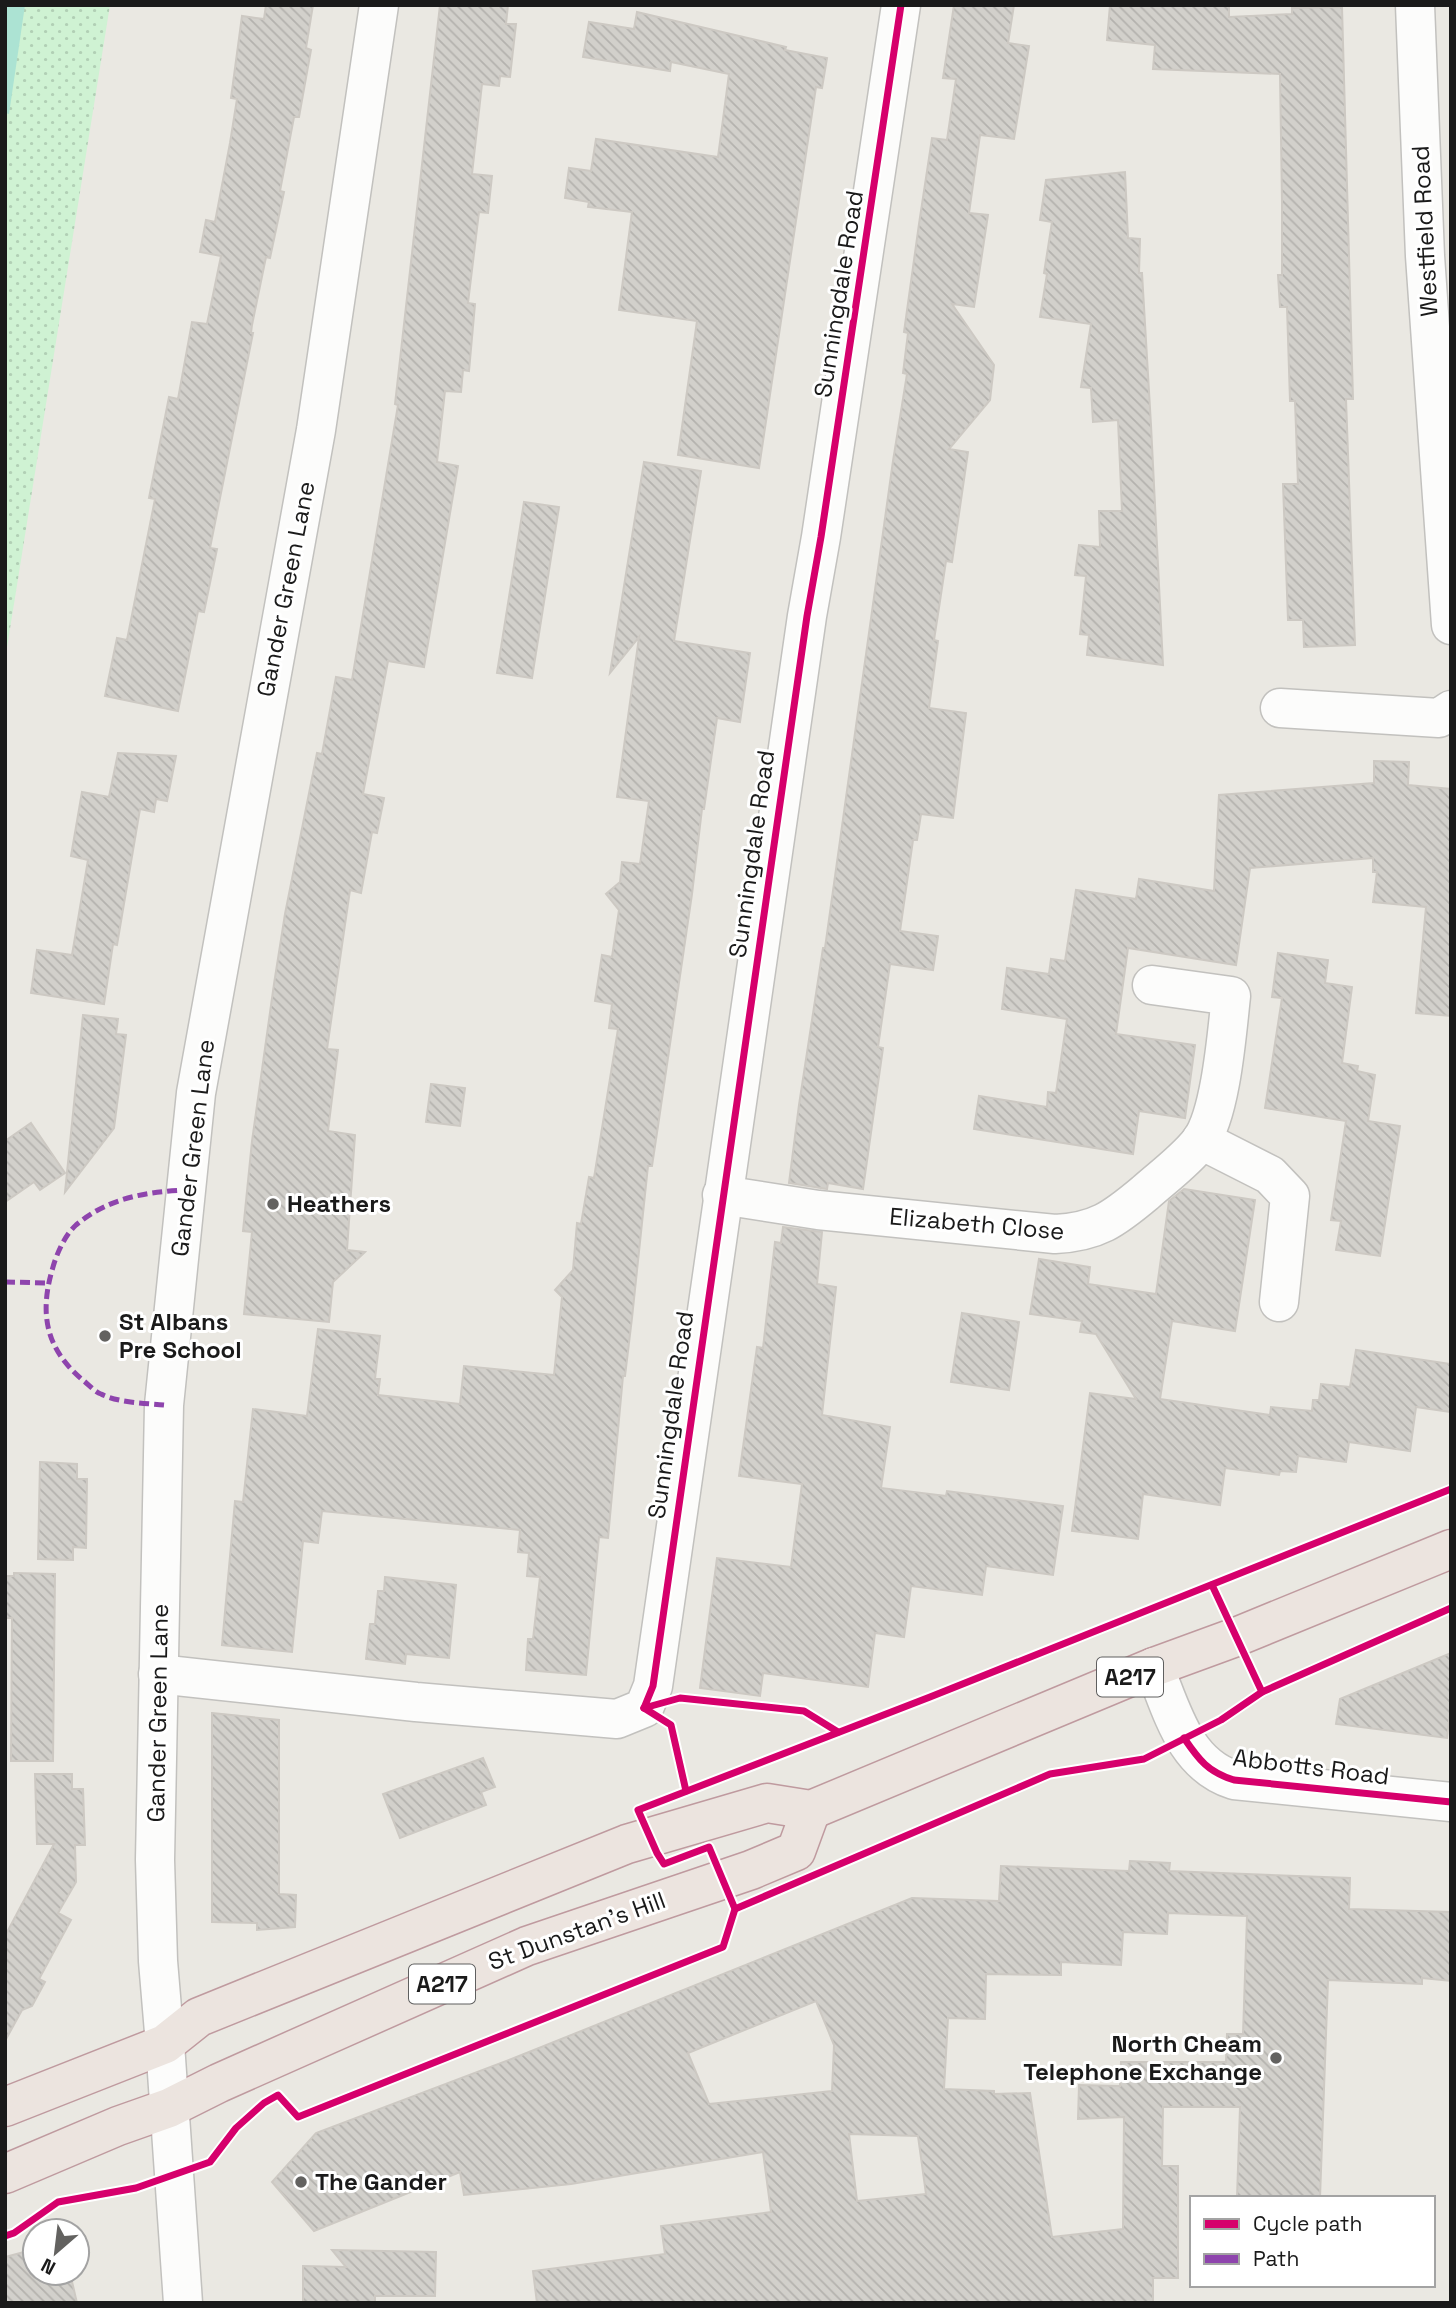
<svg xmlns="http://www.w3.org/2000/svg" width="1456" height="2308" font-family="'Space Grotesk',sans-serif">
<style>
.park{fill:url(#park-dots)}
.pitch{fill:#ace3d3}
.building{fill:url(#building-back-hatch);stroke:#cdc9c3;stroke-width:2;fill-rule:evenodd}
.lines{fill:none;stroke-linecap:round;stroke-linejoin:round}
.minor-casing{stroke:#c2c1be;stroke-width:41}
.tertiary-casing{stroke:#c2c1be;stroke-width:41}
.trunk-casing{stroke:#bf9a9f;stroke-width:41}
.minor{stroke:#fcfcfb;stroke-width:38}
.tertiary{stroke:#fcfcfb;stroke-width:38}
.trunk{stroke:#ece4df;stroke-width:38}
.quiet{stroke:#8e44ad;stroke-width:5;stroke-dasharray:10 5;stroke-linecap:butt}
.cycleway-casing{stroke:#fff;stroke-width:11}
.cycleway{stroke:#d6006c;stroke-width:7}
.poi-dot{fill:#636260;stroke:#fff;stroke-width:2.5}
.labels{text-anchor:middle;stroke-width:6;stroke-linejoin:round;paint-order:stroke}
.shield{fill:#fff;stroke:#5f5f5f;stroke-width:2}
.shield-label{font-size:23px;font-weight:bold;fill:#1a1a1a}
.street-label{font-size:24px;fill:#1a1a1a;stroke:#fff}
.poi-label{font-size:24px;font-weight:bold;fill:#1a1a1a;stroke:#fff;text-anchor:start}
</style>
<defs>
<pattern id="park-dots" width="8" height="8" patternUnits="userSpaceOnUse" patternTransform="scale(1.75)"><rect width="8" height="8" fill="#cff2d3"/><path d="M2 2h.1M6 6h.1" fill="none" stroke="#b1cfb5" stroke-width="1.8" stroke-linecap="round"/></pattern>
<pattern id="building-back-hatch" width="6" height="6" patternUnits="userSpaceOnUse" patternTransform="scale(1.75)"><rect width="6" height="6" fill="#d2d0cb"/><path d="M-1 5l2 2M0 0l6 6M5-1l2 2" fill="none" stroke="#b4b2ae"/></pattern>
</defs>
<rect width="100%" height="100%" fill="#eae8e2"/>
<polygon class="park" points="5,5 110,5 5,660"/>
<polygon class="pitch" points="5,5 25,5 9,114 5,113"/>
<g class="building">
<polygon points="266,5 313,5 306,48 311,50 299,117 294,117 280,191 284,192 270,258 266,257 252,325 251,333 253,333 210,548 217,549 204,612 198,611 178,711 105,696 117,638 127,640 155,499 149,498 169,397 178,399 192,322 207,324 221,256 200,252 206,220 215,222 230,143 237,99 231,98 242,16 264,19"/>
<polygon points="440,5 508,5 506,24 516,24 510,77 500,76 499,86 482,84 472,174 492,176 488,213 479,212 468,303 475,304 469,371 463,370 461,392 445,391 437,462 458,466 424,667 388,661 363,794 384,798 377,833 372,832 361,893 350,890 327,1049 338,1050 328,1131 355,1135 347,1250 365,1252 333,1282 329,1322 244,1314 252,1232 243,1231 252,1141 274,984 285,914 317,753 322,754 336,677 352,680 398,405 395,404"/>
<polygon points="954,5 1014,5 1008,43 1029,46 1014,139 980,135 969,213 988,215 974,307 952,304 994,365 990,400 949,449 968,452 952,562 946,561 940,601 934,640 938,641 929,708 966,713 953,818 921,814 917,840 913,840 900,931 938,936 933,970 890,964 878,1047 883,1048 863,1189 828,1183 827,1189 821,1188 789,1183 799,1105 823,948 825,948 893,461 907,374 903,373 908,333 904,332 919,224 932,138 947,140 956,79 943,78"/>
<polygon points="1110,5 1229,5 1229,17 1292,14 1292,8 1342,7 1353,399 1346,399 1355,645 1304,647 1303,620 1288,620 1283,484 1298,484 1295,401 1290,401 1287,307 1280,307 1278,275 1282,275 1282,203 1280,74 1153,69 1155,45 1107,40"/>
<polygon points="637,12 786,47 785,50 827,58 822,88 816,87 759,468 678,455 697,321 619,310 632,212 588,207 589,202 565,198 569,168 591,171 596,139 718,157 729,74 671,62 670,71 583,57 589,22 634,29"/>
<polygon points="1125,172 1128,238 1140,239 1139,273 1142,273 1151,425 1163,665 1087,655 1089,635 1080,634 1086,576 1075,575 1079,545 1100,547 1099,511 1122,511 1118,420 1093,422 1091,388 1081,387 1091,324 1040,317 1047,274 1044,273 1052,222 1040,220 1046,180"/>
<polygon points="644,462 701,471 674,641 750,653 740,722 717,718 704,809 702,809 692,894 658,1126 652,1166 648,1166 632,1318 625,1376 623,1376 608,1538 599,1537 586,1675 526,1670 528,1639 533,1639 540,1577 527,1576 529,1553 518,1552 520,1530 322,1511 318,1543 303,1541 292,1652 222,1645 235,1501 243,1502 253,1409 307,1416 318,1329 380,1336 375,1379 380,1379 378,1395 460,1404 464,1366 554,1375 562,1297 555,1290 573,1270 577,1223 581,1224 589,1177 594,1178 618,1029 609,1028 612,1004 595,1001 602,955 612,957 619,910 606,894 620,882 622,862 640,864 649,801 617,797 639,637 610,673"/>
<polygon points="524,502 559,507 532,678 497,673"/>
<polygon points="118,753 176,756 167,801 156,799 154,812 140,809 117,945 113,944 104,1004 31,993 37,950 72,955 88,860 71,856 82,792 109,797"/>
<polygon points="1374,761 1409,762 1408,785 1451,789 1451,1016 1416,1013 1426,907 1373,902 1377,872 1373,872 1373,858 1250,868 1236,965 1128,948 1116,1034 1195,1045 1185,1118 1139,1111 1133,1154 974,1129 979,1096 1047,1107 1048,1092 1056,1093 1067,1019 1002,1009 1007,968 1049,974 1051,959 1065,961 1076,890 1136,899 1139,879 1214,891 1219,795 1374,783"/>
<polygon points="1278,953 1328,960 1325,983 1352,987 1342,1063 1358,1066 1357,1071 1375,1075 1368,1121 1400,1126 1380,1256 1336,1250 1341,1221 1331,1220 1346,1121 1265,1108 1282,998 1272,997"/>
<polygon points="83,1015 118,1019 116,1034 126,1035 114,1128 65,1192"/>
<polygon points="431,1084 465,1088 460,1126 426,1122"/>
<polygon points="31,1123 65,1173 40,1190 34,1182 5,1202 5,1141"/>
<polygon points="1184,1189 1255,1200 1235,1331 1172,1321 1160,1399 1270,1415 1271,1407 1312,1411 1313,1400 1319,1400 1321,1384 1350,1387 1356,1350 1451,1364 1451,1412 1416,1407 1410,1451 1349,1442 1346,1462 1298,1456 1296,1472 1280,1471 1279,1475 1225,1468 1220,1505 1143,1494 1138,1539 1072,1531 1090,1393 1136,1399 1096,1334 1080,1332 1082,1321 1030,1314 1039,1259 1090,1267 1088,1284 1156,1294 1169,1201"/>
<polygon points="783,1227 822,1232 817,1284 836,1287 822,1415 890,1427 881,1488 946,1496 947,1491 1063,1506 1053,1575 986,1566 982,1595 911,1586 904,1637 875,1633 868,1687 763,1673 760,1696 700,1688 717,1558 791,1567 802,1484 739,1476 757,1347 763,1348 775,1242 781,1243"/>
<polygon points="962,1313 1019,1322 1009,1390 951,1382"/>
<polygon points="40,1462 77,1464 77,1479 87,1479 86,1548 73,1547 73,1560 38,1559"/>
<polygon points="14,1573 55,1574 53,1761 11,1761 12,1618 5,1618 5,1576 14,1576"/>
<polygon points="385,1577 456,1585 449,1658 406,1654 405,1664 366,1659 370,1624 375,1624 378,1591 384,1591"/>
<polygon points="1451,1653 1451,1705 1447,1738 1336,1724 1340,1699"/>
<polygon points="212,1713 279,1720 279,1894 296,1895 295,1927 257,1930 257,1923 212,1922"/>
<polygon points="483,1758 495,1787 481,1792 486,1805 400,1838 383,1794"/>
<polygon points="35,1774 72,1774 72,1789 83,1789 85,1845 75,1845 76,1882 58,1913 71,1920 39,1979 45,1982 32,2006 22,2010 5,2041 5,1936 54,1844 37,1844"/>
<path d="M1130 1861 1170 1863 1169 1871 1350 1878 1349 1909 1451 1912V1981L1422 1978V1984L1328 1980 1320 2198H1237L1240 2107H1163L1162 2166H1178V2278H1153V2303H537L533 2271 665 2254 661 2226 771 2212 763 2152 571 2184 464 2195 460 2172 314 2231 272 2182 316 2133 514 2058 912 1898 999 1901 1001 1866 1129 1871ZM1168 1913 1247 1916 1243 2034H1227L1226 2062H1121L1120 2086 1079 2085 1078 2119 1124 2117 1123 2229 1052 2237 1030 2093 994 2094V2091L944 2089 948 2018 985 2019 986 1974 1061 1975V1962L1121 1965 1123 1932 1167 1934ZM816 2001 834 2045 832 2091 709 2104 688 2053ZM849 2134 918 2136 926 2194 857 2201Z"/>
<polygon points="35,2249 35,2273 70,2273 77,2303 5,2303 5,2257"/>
<polygon points="332,2250 436,2252 435,2296 375,2296 375,2303 303,2303 303,2266 346,2267"/>
</g>
<g class="lines">
<g class="minor-casing">
<g id="minor">
<polyline points="1415,5 1425,256 1451,625"/>
<polyline points="1280,708 1439,718 1451,710"/>
<polyline points="1201,1140 1270,1175 1290,1196 1279,1302"/>
<path d="M722 1195 818 1210 1055 1234C1097 1232 1114 1219 1145 1193 1163 1177 1185 1161 1200 1142 1221 1114 1227 1032 1231 996L1152 985"/>
<polyline points="158,1674 416,1702 617,1719 644,1708 653,1686 807,616 821,537 901,5"/>
</g>
</g>
<g class="tertiary-casing">
<g id="tertiary">
<path d="M1154 1667C1172 1710 1184 1764 1234 1780L1451 1802"/>
<polyline points="183,2303 165,2044 158,1961 155,1860 164,1405 196,1093 316,430 379,5"/>
</g>
</g>
<g class="trunk-casing">
<g id="trunk">
<polyline points="5,2107 165,2044 199,2017 627,1844 767,1803 811,1810 1154,1667 1236,1637 1451,1549"/>
<polyline points="5,2174 118,2126 169,2108 219,2083 527,1946 751,1870 796,1851 811,1810"/>
</g>
</g>
<use href="#minor" class="minor"/>
<use href="#tertiary" class="tertiary"/>
<use href="#trunk" class="trunk"/>
<g class="quiet">
<polyline points="5,1282 48,1283"/>
<path d="M164 1405C144 1403 119 1403 101 1394 95 1392 89 1385 84 1381 45 1349 39 1313 53 1267 57 1253 65 1235 76 1225 108 1198 145 1192 186 1190"/>
</g>
<g class="cycleway-casing">
<g id="cycleway">
<polyline points="1212,1585 1262,1692"/>
<polyline points="644,1708 653,1686 807,616 821,537 901,5"/>
<polyline points="644,1708 680,1698 804,1711 838,1732"/>
<polyline points="644,1708 671,1725 686,1791"/>
<path d="M1184 1738C1199 1760 1208 1772 1234 1780L1451 1802"/>
<polyline points="735,1909 1050,1774 1144,1759 1221,1720 1262,1692 1451,1608"/>
<polyline points="5,2236 14,2233 58,2202 136,2188 210,2162 236,2128 264,2103 278,2095 298,2117 723,1947 735,1909 709,1847 664,1864 657,1853 638,1810 930,1697 1451,1489"/>
</g>
</g>
<use href="#cycleway" class="cycleway"/>
</g>
<g class="poi-dot">
<circle cx="273" cy="1204" r="7"/>
<circle cx="105" cy="1336" r="7"/>
<circle cx="1276" cy="2058" r="7"/>
<circle cx="301" cy="2182" r="7"/>
</g>
<g class="labels">
<g class="shield">
<rect x="1097" y="1657.5" width="66" height="39" rx="5"/>
<rect x="409" y="1964.5" width="66" height="39" rx="5"/>
</g>
<g class="shield-label">
<text x="1130" y="1685">A217</text>
<text x="442" y="1992">A217</text>
</g>
<g class="street-label">
<text transform="translate(1425 231) rotate(-93)" y="8">Westfield Road</text>
<text transform="translate(839 294) rotate(-81)" y="8">Sunningdale Road</text>
<text transform="translate(286 589) rotate(-79)" y="8">Gander Green Lane</text>
<text transform="translate(752 854) rotate(-82)" y="8">Sunningdale Road</text>
<text transform="translate(193 1148) rotate(-83)" y="8">Gander Green Lane</text>
<text transform="translate(977 1224) rotate(5)" y="8">Elizabeth Close</text>
<text transform="translate(671 1415) rotate(-82)" y="8">Sunningdale Road</text>
<text transform="translate(158 1713) rotate(-89)" y="8">Gander Green Lane</text>
<text transform="translate(1311 1767) rotate(7)" y="8">Abbotts Road</text>
<text transform="translate(577 1931) rotate(-20)" y="8">St Dunstan's Hill</text>
</g>
<g class="poi-label">
<text x="287" y="1212">Heathers</text>
<text x="119" y="1330">St Albans<tspan x="119" dy="28">Pre School</tspan></text>
<text x="1262" y="2052" text-anchor="end">North Cheam<tspan x="1262" dy="28">Telephone Exchange</tspan></text>
<text x="315" y="2190">The Gander</text>
</g>
</g>
<rect width="1456" height="2308" fill="none" stroke="#1a1a1a" stroke-width="14"/>
<rect x="1190" y="2196" width="245" height="91" fill="#ffffff" stroke="#a3a3a3" stroke-width="2"/>
<rect x="1204" y="2219" width="35" height="10" fill="#d6006c" stroke="#a3a3a3" stroke-width="2"/>
<text x="1253" y="2231" font-size="21" fill="#1a1a1a">Cycle path</text>
<rect x="1204" y="2254" width="35" height="10" fill="#8e44ad" stroke="#a3a3a3" stroke-width="2"/>
<text x="1253" y="2266" font-size="21" fill="#1a1a1a">Path</text>
<g transform="translate(56 2252) rotate(208)"><circle r="33" fill="#ffffff" stroke="#a3a3a3" stroke-width="2"/>
<path d="M0-5L12 26L0 18L-12 26Z" fill="#636260"/>
<text y="-10" font-size="19" font-weight="bold" text-anchor="middle" fill="#1a1a1a">N</text>
</g>
</svg>
